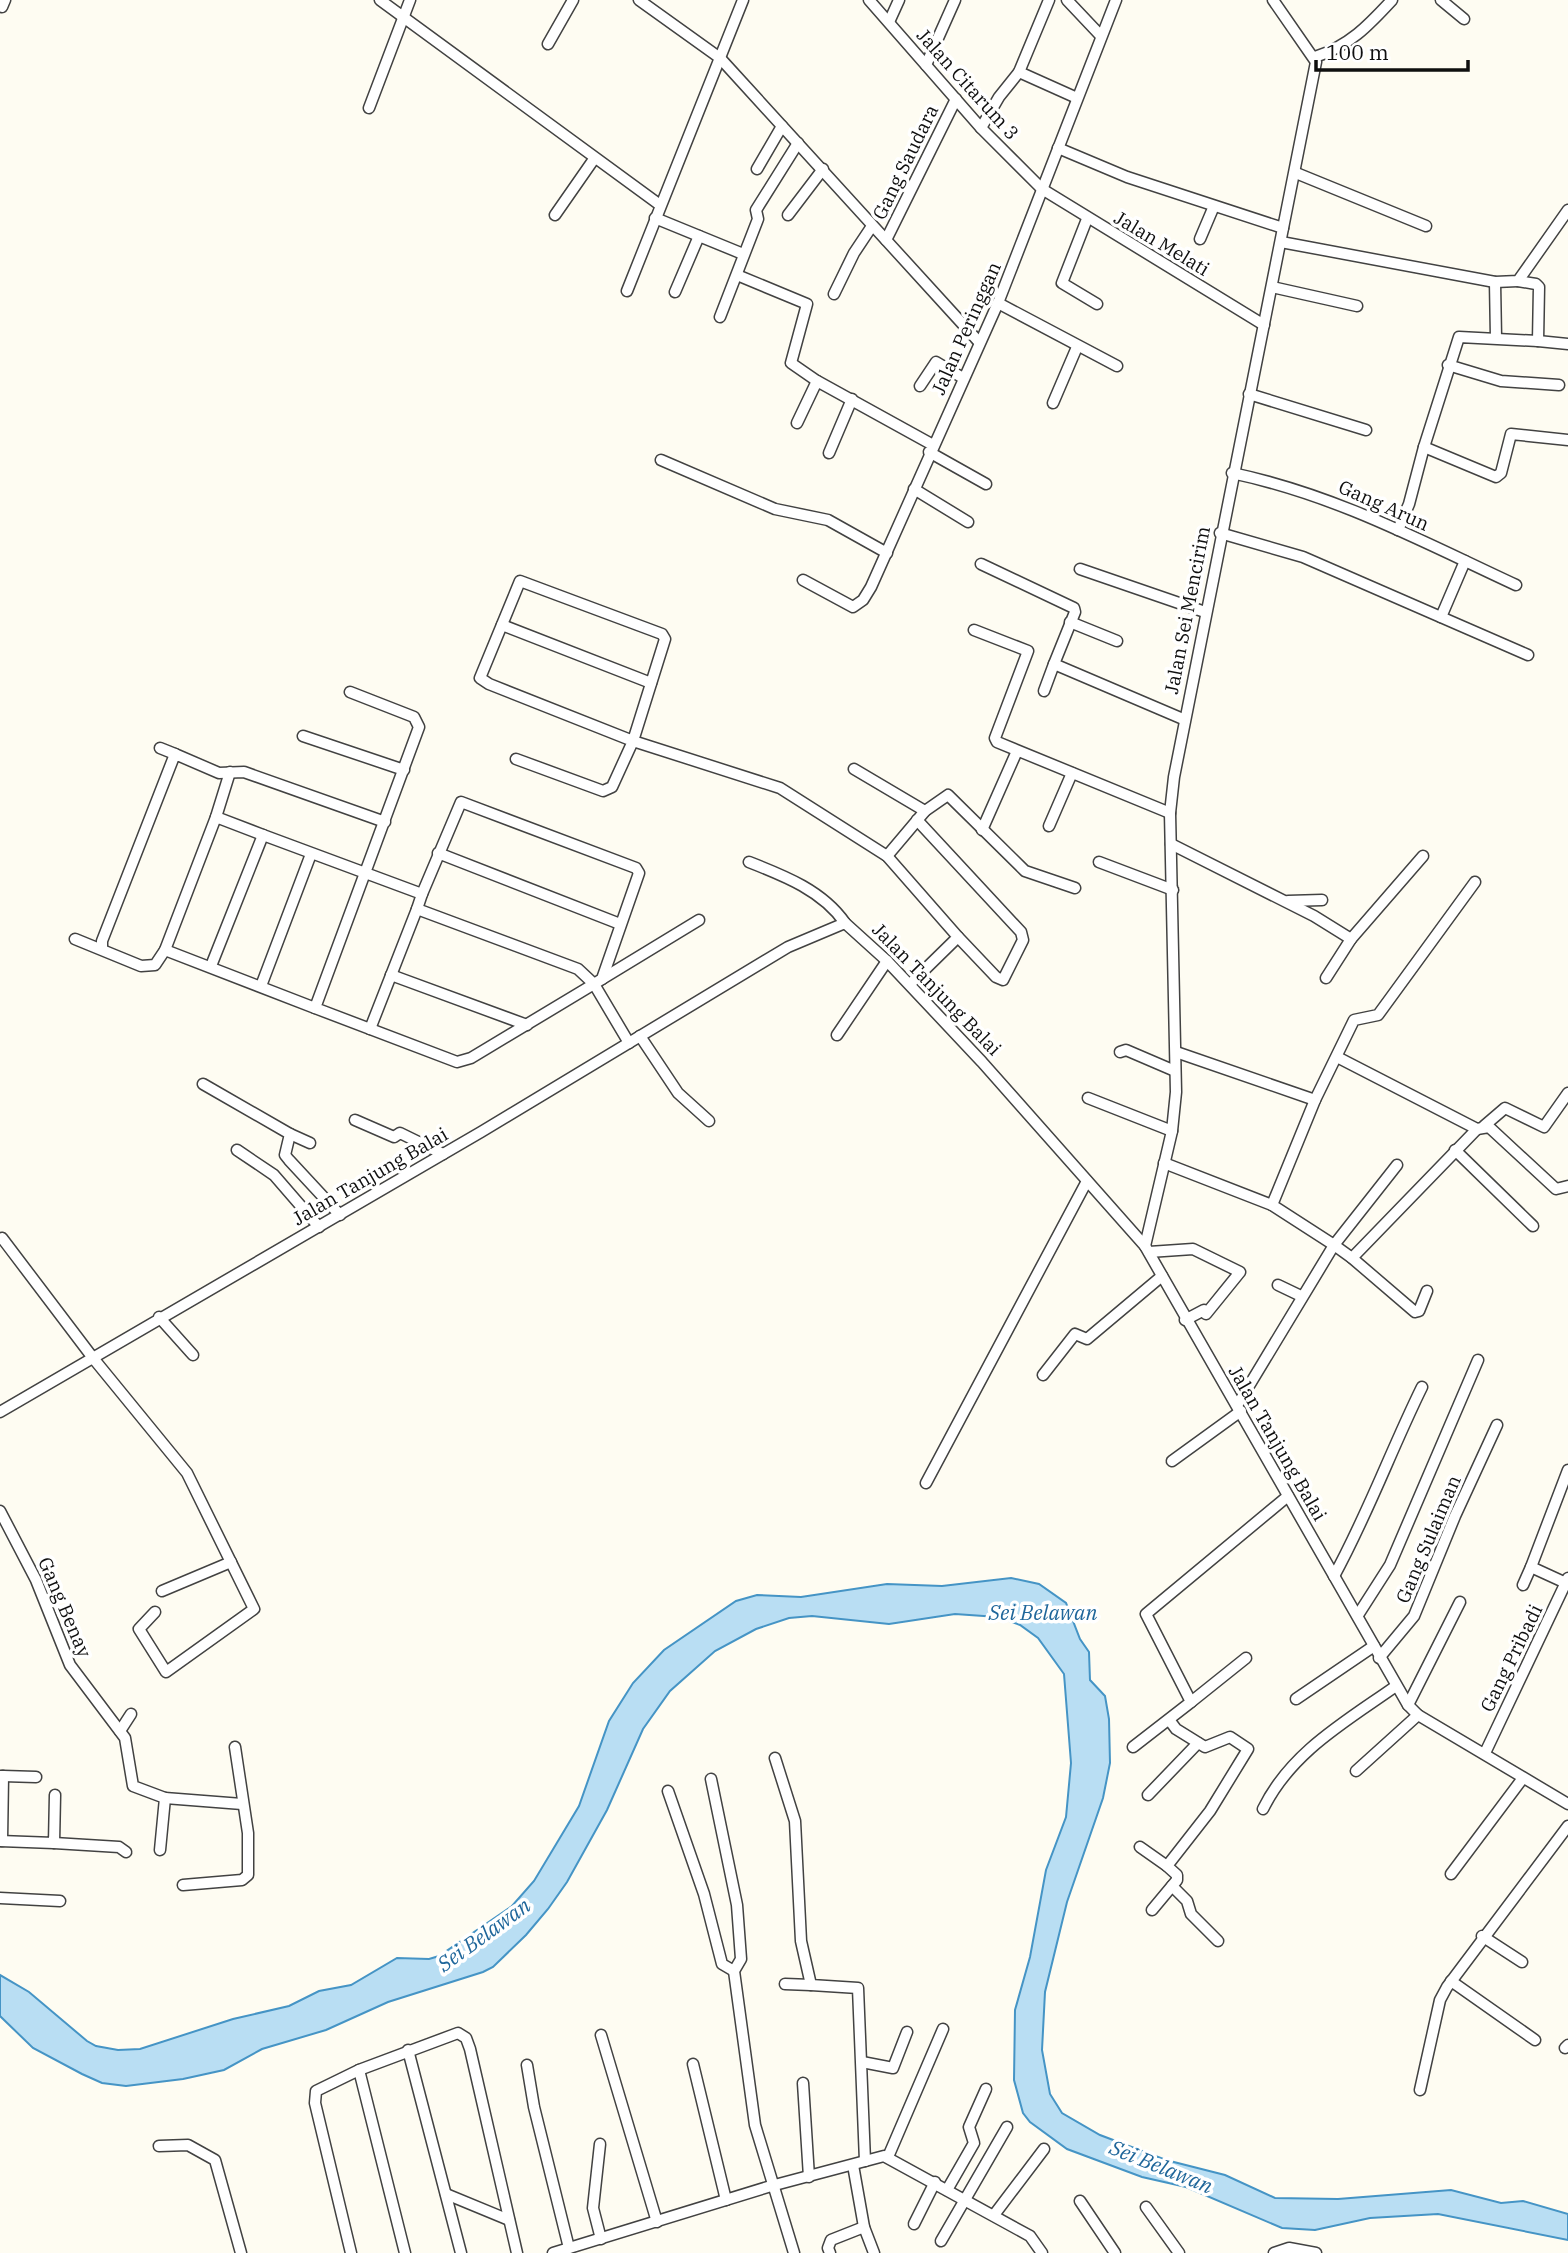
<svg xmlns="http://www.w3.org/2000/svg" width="1568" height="2253" font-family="'IBM Plex Serif',serif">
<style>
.water{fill:#b9def3;stroke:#4594c5;stroke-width:2}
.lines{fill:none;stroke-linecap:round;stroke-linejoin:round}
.minor-casing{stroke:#424242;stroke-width:13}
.minor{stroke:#fff;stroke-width:10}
.labels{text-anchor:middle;stroke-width:7;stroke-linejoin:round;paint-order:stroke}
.street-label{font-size:19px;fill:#0f0f0f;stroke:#fff}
.water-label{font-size:21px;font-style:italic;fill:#1f669a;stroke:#fff}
</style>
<rect width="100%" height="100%" fill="#fefcf2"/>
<polygon class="water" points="1011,1578 1039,1584 1066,1603 1080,1639 1089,1652 1090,1680 1105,1696 1109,1719 1110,1763 1103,1798 1067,1902 1045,1992 1042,2050 1050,2094 1062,2113 1100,2135 1166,2160 1225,2175 1275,2198 1338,2199 1451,2190 1501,2203 1523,2201 1568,2214 1568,2240 1438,2214 1370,2218 1315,2230 1282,2228 1186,2187 1142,2177 1067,2149 1030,2122 1023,2113 1014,2080 1015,2010 1030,1957 1046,1870 1066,1817 1071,1763 1064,1674 1038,1638 1020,1625 998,1617 955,1614 889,1624 812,1616 789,1618 756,1629 715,1651 670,1691 643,1729 607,1810 567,1882 548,1909 526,1935 493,1967 483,1972 388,2002 326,2030 262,2049 224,2070 183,2079 126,2086 102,2083 82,2074 33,2048 0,2016 0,1975 29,1992 87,2041 96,2046 118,2050 140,2049 233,2019 289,2006 319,1991 351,1985 397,1958 429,1959 439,1956 512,1906 534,1881 579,1806 609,1721 633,1683 664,1650 736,1601 757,1595 801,1597 887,1584 942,1586"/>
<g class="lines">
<g class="minor-casing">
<g id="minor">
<polyline points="380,0 660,205"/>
<polyline points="639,0 720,58 979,342"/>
<polyline points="869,0 981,128 1042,189 1264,325"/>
<polyline points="1067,0 1101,36"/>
<polyline points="1441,0 1464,19"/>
<polyline points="2,7 5,0"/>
<polyline points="889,22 899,0"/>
<polyline points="548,44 573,0"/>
<path d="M1315 57C1349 46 1368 26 1392 0"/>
<polyline points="926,65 955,0"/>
<polyline points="1019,72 1077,98"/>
<polyline points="369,108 410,0"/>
<polyline points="981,128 999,97 1019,72 1049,0"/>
<polyline points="1058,148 1127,177 1283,228"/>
<polyline points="757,169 782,126"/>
<polyline points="1296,173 1426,226"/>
<polyline points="555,215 594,159"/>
<polyline points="788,215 823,169"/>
<polyline points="655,218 743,254"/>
<polyline points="1087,219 1062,283 1097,304"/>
<polyline points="1200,239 1214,206"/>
<polyline points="886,240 956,99"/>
<polyline points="1281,242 1495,282 1518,281 1568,210"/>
<polyline points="737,275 807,304 791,363 817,381"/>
<polyline points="1495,282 1496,338"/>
<polyline points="1272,287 1357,306"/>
<polyline points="627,291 743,0"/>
<polyline points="675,292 699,236"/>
<polyline points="834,294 854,253 872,226"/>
<polyline points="998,303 1117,366"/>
<polyline points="720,317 758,219 756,210 798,143"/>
<polyline points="1538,341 1568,344"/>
<polyline points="1448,365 1501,381 1559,385"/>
<polyline points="920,386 936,362 963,378"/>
<polyline points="1249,394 1366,430"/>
<polyline points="1053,403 1077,347"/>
<polyline points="797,423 817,381 933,445"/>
<polyline points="1424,447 1459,337 1538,341 1539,287 1536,284 1518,281"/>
<polyline points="929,452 986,484"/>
<polyline points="829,453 852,399"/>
<polyline points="661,460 775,509 828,520 887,553"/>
<path d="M1232 473C1336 495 1421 541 1516 585"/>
<polyline points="914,489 968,522"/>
<polyline points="1398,530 1409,504 1424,447 1496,477 1501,473 1511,434 1568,440"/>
<polyline points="1220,533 1303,557 1528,655"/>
<polyline points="981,564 1074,608 1075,612 1054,664 1183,719"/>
<polyline points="1080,569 1205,612"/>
<polyline points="803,580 853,607 863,600 871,587 998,303 1116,0"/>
<polyline points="1441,617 1465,561"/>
<polyline points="1070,622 1117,641"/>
<polyline points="502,625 651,683"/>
<polyline points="974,630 1028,651 995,738 997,742 1170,813"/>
<polyline points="1044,691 1054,664"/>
<polyline points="303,736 404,770"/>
<polyline points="160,748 175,754"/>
<polyline points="516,759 603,791 612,787 633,741 665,639 662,634 520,581 480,678 489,684 633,741 780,788 887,856 958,937 910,984"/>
<polyline points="854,769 925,811"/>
<polyline points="216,817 230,772"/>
<polyline points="917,820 1021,932 1023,940 1003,980 996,977 958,937"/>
<polyline points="1049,826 1072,773"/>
<polyline points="982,830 1017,751"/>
<polyline points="1171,844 1314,916 1351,939"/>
<polyline points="438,853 620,924"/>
<polyline points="887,856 925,811 948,795 1025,871 1075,888"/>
<path d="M749 862C785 876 823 891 845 923"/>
<polyline points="1099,862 1173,890"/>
<polyline points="422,894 461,802 636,868 639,873 602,979 594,984 629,1043"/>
<polyline points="1288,901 1322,900"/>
<polyline points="75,939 141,966 155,965 165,950 216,817 263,835"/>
<polyline points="102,948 102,941 175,754 219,773 244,772 385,822"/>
<polyline points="165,950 315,1008"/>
<polyline points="211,966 263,835 422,894 417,909 578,969 594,984 471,1058 457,1062 315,1008 419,727 414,717 350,692"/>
<polyline points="391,975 527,1025"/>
<polyline points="1326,978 1351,939 1423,856"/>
<polyline points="602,979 699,920"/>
<polyline points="261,986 311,854"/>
<polyline points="370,1029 417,909"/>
<polyline points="837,1035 887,961"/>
<polyline points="640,1036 678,1093 709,1121"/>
<polyline points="1120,1052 1126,1050 1175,1071"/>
<polyline points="1176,1052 1315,1100"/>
<polyline points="1337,1057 1477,1129 1489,1127 1556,1189 1568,1186"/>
<polyline points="203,1084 290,1134 285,1155 289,1160 340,1215"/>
<polyline points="1088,1098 1172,1131"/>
<polyline points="355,1120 394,1137 400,1133 443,1154"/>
<polyline points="1484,1126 1505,1108 1544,1127 1568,1093"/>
<polyline points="290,1134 310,1143"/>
<polyline points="237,1150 274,1175 319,1227"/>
<polyline points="1455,1150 1533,1226"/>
<polyline points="1164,1163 1272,1205"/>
<polyline points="1397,1165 1334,1245 1272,1205 1315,1100 1354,1020 1378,1015 1475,882"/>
<polyline points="2,1238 93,1358 187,1473 254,1609 166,1672 139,1629 155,1612"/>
<polyline points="1145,1246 1172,1131 1176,1092 1170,813 1174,777 1316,62 1273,0"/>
<polyline points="1149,1252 1193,1249 1240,1272 1206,1314 1204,1310 1185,1320"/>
<polyline points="1352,1258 1415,1312 1419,1311 1427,1291"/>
<polyline points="1278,1285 1301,1296"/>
<polyline points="159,1317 193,1355"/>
<polyline points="1043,1375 1075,1334 1087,1339 1162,1276"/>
<polyline points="1238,1404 1334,1245 1352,1258 1477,1129"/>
<polyline points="0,1412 481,1132 788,947 845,923 887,961 982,1062 1145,1246 1408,1705 1418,1715 1568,1804"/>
<polyline points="1172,1461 1241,1411"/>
<polyline points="926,1483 1087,1181"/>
<polyline points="0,1511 36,1580 70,1665 125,1738 133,1786 165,1798 160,1850"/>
<path d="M1334 1576C1368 1514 1391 1450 1422 1387"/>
<polyline points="1566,1583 1531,1567 1568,1470"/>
<polyline points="1523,1585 1531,1567"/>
<polyline points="162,1591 231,1562"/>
<polyline points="1358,1615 1390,1565 1478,1360"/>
<polyline points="1379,1658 1414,1616 1455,1516 1497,1425"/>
<polyline points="1296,1699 1374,1646"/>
<polyline points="1191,1702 1246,1658"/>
<polyline points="1408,1705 1460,1602"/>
<polyline points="120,1731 131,1714"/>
<polyline points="1133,1747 1191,1702 1146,1614 1288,1496"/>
<polyline points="1485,1753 1568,1578"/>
<polyline points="775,1758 795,1821 801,1941 811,1985 858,1988 865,2161"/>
<polyline points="1356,1771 1418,1715"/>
<polyline points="0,1776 3,1776 2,1841"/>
<polyline points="3,1776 36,1777"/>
<polyline points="711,1779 737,1905 741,1959 734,1971 755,2125 794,2253"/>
<polyline points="668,1791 704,1894 722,1964 734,1971"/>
<polyline points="1148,1795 1198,1743"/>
<polyline points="165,1798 242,1804"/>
<path d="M1263 1809C1291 1752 1345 1722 1396 1686"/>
<polyline points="0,1841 54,1843 55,1795"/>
<polyline points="54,1843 119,1847 126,1852"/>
<polyline points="1140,1847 1167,1866"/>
<polyline points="1451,1874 1523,1778"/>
<polyline points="183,1885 242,1880 248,1875 248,1833 235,1747"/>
<polyline points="1172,1886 1187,1901 1191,1914 1218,1941"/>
<polyline points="0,1898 60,1901"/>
<polyline points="1152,1910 1177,1880 1177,1875 1167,1866 1210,1811 1248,1749 1230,1737 1205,1747 1176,1729 1170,1721"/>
<polyline points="1482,1936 1522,1962"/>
<polyline points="1451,1981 1535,2040"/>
<polyline points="785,1984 811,1985"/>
<polyline points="601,2035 657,2222"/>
<polyline points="1565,2048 1568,2045"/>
<polyline points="408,2050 461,2253"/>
<polyline points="862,2062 893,2068 907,2032"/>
<polyline points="693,2064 726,2200"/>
<polyline points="527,2065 534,2107 569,2248"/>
<polyline points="359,2070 405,2253"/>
<polyline points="803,2083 809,2177"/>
<polyline points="1420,2090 1440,2000 1447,1987 1568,1826"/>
<polyline points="600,2144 593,2208 601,2239"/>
<polyline points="159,2146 188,2145 215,2160 241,2253"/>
<polyline points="888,2157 943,2029"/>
<polyline points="853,2165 864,2227 874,2253"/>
<polyline points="947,2190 974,2143 969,2127 986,2089"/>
<polyline points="446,2194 509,2220"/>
<polyline points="1080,2201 1115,2253"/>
<polyline points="1146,2207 1179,2253"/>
<polyline points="994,2215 1044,2149"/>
<polyline points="914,2224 935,2182"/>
<polyline points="941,2241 1007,2127"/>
<polyline points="351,2253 315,2103 316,2091 359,2070 458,2033 466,2038 470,2049 517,2253"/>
<polyline points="553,2253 771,2186 884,2156 1030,2236 1042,2253"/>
<polyline points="830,2253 828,2248 831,2240 864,2227"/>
<polyline points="1274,2253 1289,2248 1316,2253"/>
</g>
</g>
<use href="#minor" class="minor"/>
</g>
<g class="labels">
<g class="street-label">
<text transform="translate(968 84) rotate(48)" y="7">Jalan Citarum 3</text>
<text transform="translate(905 162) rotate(-64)" y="7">Gang Saudara</text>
<text transform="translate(1162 243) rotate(31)" y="7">Jalan Melati</text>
<text transform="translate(966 328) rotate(-66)" y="7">Jalan Peringgan</text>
<text transform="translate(1384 505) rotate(24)" y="7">Gang Arun</text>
<text transform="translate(1187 610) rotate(-79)" y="7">Jalan Sei Mencirim</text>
<text transform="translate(937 989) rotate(46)" y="7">Jalan Tanjung Balai</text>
<text transform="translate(370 1176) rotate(-30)" y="7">Jalan Tanjung Balai</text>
<text transform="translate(1278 1443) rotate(60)" y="7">Jalan Tanjung Balai</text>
<text transform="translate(1428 1539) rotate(-67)" y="7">Gang Sulaiman</text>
<text transform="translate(65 1607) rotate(67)" y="7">Gang Benay</text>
<text transform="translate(1511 1658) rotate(-64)" y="7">Gang Pribadi</text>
</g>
<g class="water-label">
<text x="1043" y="1620">Sei Belawan</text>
<text transform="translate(484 1935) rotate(-36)" y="7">Sei Belawan</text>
<text transform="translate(1161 2167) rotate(22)" y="7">Sei Belawan</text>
</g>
</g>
<path d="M1316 60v10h152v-10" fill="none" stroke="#0f0f0f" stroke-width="3.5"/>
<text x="1326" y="60" font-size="21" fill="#0f0f0f" stroke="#ffffff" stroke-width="5" paint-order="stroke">100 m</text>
</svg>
